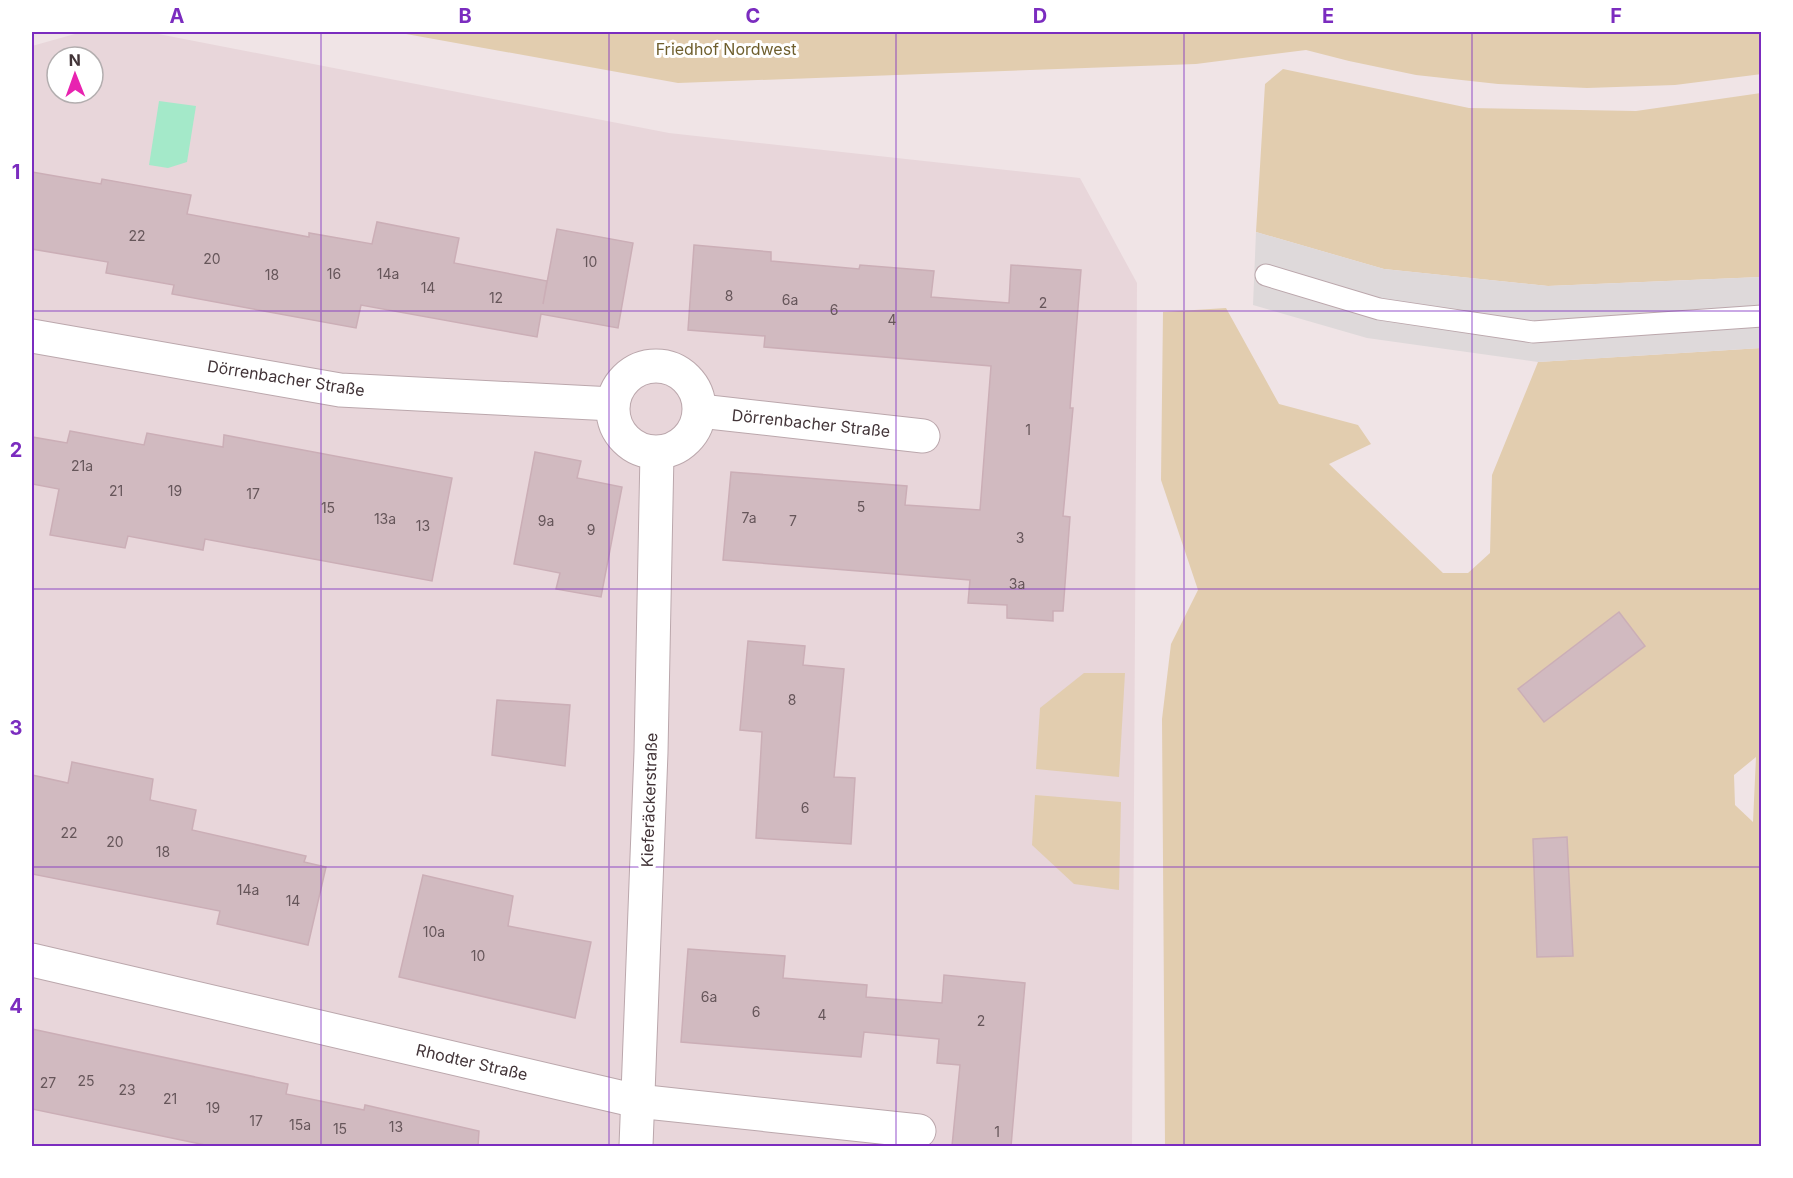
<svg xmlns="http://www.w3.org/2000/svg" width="1793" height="1178" font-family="Inter,sans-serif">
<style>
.residential{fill:#e8d6da;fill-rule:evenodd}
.green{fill:#e2cdaf;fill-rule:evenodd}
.parking{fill:#ded9da}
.water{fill:#a4e9c9}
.building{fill:#d1bac0;stroke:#cbaeb6;stroke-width:1.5}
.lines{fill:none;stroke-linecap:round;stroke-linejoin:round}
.service-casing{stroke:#bba7ac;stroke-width:23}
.minor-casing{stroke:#bba7ac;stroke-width:35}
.service{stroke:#fff;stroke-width:21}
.minor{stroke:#fff;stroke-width:33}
.grid{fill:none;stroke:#7b2cbf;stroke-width:1.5;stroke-opacity:0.55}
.labels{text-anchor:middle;stroke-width:6;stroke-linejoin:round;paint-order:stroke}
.number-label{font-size:14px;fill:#66565a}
.park-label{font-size:16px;fill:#6e5e2d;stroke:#fff}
.street-label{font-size:16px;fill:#423438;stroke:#fff}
.neatline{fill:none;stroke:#7b2cbf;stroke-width:2}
.grid-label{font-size:20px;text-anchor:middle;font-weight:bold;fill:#7b2cbf}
</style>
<rect width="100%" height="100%" fill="#f0e4e6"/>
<path class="residential" d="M82 32H148L669 133 1080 178 1137 283 1132 1146H32V46ZM57 57H93V93H57Z"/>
<g class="green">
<polygon points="395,32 1761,32 1762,74 1675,85 1587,88 1498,84 1416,75 1349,61 1306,50 1196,64 678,83"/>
<polygon points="1283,69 1469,108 1636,111 1761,93 1761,277 1548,286 1384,269 1256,232 1265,84"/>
<path d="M1226 308 1279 404 1358 425 1371 444 1329 464 1443 573H1468L1490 553 1492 475 1538 362 1761 348V1146H1165L1162 719 1171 644 1198 590 1161 480 1163 312ZM1756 757 1753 822 1735 805 1734 775Z"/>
<polygon points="1084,673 1125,673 1119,777 1036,769 1040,708"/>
<polygon points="1035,795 1121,802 1119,890 1074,884 1032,845"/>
</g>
<polygon class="parking" points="1256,232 1384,269 1548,286 1761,277 1761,348 1538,362 1367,338 1253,305"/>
<polygon class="water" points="159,101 196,106 187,162 168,168 149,165"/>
<g class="building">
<polygon points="32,172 101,184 102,179 191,195 187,214 309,237 309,233 372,244 377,222 459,238 454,263 547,281 543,304 557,229 633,243 618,328 541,314 537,337 361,305 356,328 172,294 174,285 106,273 108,262 32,249"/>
<polygon points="694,245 771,252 771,261 859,269 860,265 934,271 931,297 1009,303 1011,265 1081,270 1070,408 1073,408 1063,516 1070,517 1063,611 1053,611 1053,621 1007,618 1007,605 968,603 970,580 723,560 731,472 907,486 905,505 980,510 991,366 764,347 765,336 688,330"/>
<polygon points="70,431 144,445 147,433 223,447 224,435 452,478 432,581 205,539 203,550 128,536 125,548 50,535 59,489 32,484 32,437 67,443"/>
<polygon points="535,452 581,461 577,478 622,487 601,597 556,589 560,573 514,564"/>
<polygon points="1619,612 1645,646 1544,722 1518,689"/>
<polygon points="748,641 805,646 803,665 844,669 834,777 855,778 851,844 756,838 762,732 740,730"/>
<polygon points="497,700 570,705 565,766 492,755"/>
<polygon points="72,762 153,779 150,800 196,810 192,830 306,856 304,862 326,867 308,945 217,924 220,911 32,874 32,775 68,783"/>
<polygon points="1567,837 1573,956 1537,957 1533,839"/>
<polygon points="423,875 513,896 508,926 591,942 575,1018 399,977"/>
<polygon points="688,949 785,956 783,978 867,985 866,997 942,1003 944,975 1025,983 1011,1146 952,1146 960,1065 937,1063 939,1039 864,1032 861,1057 681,1042"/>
<polygon points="32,1029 288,1084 286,1094 364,1110 365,1105 479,1131 478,1146 210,1146 32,1109"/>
</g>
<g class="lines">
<g class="service-casing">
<polyline id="service" points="1266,275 1379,309 1533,332 1762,316"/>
</g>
<g class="minor-casing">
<g id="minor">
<polyline points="32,336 340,390 613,404"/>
<circle cx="656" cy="409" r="43"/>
<polyline points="700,411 923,436"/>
<polyline points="32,960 637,1101 919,1131"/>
<polyline points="636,1146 651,752 657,453"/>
</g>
</g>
<use href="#service" class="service"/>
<use href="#minor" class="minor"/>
</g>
<path class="grid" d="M321 32V1146M609 32V1146M896 32V1146M1184 32V1146M1472 32V1146M32 311H1762M32 589H1762M32 867H1762"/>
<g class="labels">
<g class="number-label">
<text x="137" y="241">22</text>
<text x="212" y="264">20</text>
<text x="590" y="267">10</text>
<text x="334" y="279">16</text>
<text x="388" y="279">14a</text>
<text x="272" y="280">18</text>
<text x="428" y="293">14</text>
<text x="729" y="301">8</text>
<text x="496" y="303">12</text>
<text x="790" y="305">6a</text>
<text x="1043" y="308">2</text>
<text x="834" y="315">6</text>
<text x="892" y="325">4</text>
<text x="1028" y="435">1</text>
<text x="82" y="471">21a</text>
<text x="116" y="496">21</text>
<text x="175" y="496">19</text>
<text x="253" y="499">17</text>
<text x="861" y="512">5</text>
<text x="328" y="513">15</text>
<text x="749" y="523">7a</text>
<text x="385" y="524">13a</text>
<text x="546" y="526">9a</text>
<text x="793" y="526">7</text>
<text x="423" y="531">13</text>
<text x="591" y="535">9</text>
<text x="1020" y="543">3</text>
<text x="1017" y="589">3a</text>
<text x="792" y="705">8</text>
<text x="805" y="813">6</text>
<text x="69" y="838">22</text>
<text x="115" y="847">20</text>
<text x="163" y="857">18</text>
<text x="248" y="895">14a</text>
<text x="293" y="906">14</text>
<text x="434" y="937">10a</text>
<text x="478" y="961">10</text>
<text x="709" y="1002">6a</text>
<text x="756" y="1017">6</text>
<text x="822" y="1020">4</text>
<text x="981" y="1026">2</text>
<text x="86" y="1086">25</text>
<text x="48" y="1088">27</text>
<text x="127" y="1095">23</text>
<text x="170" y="1104">21</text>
<text x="213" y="1113">19</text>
<text x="256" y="1126">17</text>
<text x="300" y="1130">15a</text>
<text x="396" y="1132">13</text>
<text x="340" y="1134">15</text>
<text x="997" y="1137">1</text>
</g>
<g class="park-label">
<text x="726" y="55">Friedhof Nordwest</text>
</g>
<g class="street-label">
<text transform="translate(286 378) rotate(9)" y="6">Dörrenbacher Straße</text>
<text transform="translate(811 423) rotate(6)" y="6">Dörrenbacher Straße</text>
<text transform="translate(649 800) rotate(-88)" y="6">Kieferäckerstraße</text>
<text transform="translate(472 1062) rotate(13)" y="6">Rhodter Straße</text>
</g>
</g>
<rect width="1793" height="1178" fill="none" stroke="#ffffff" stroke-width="66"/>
<g transform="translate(75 75) rotate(359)"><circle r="28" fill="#ffffff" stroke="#b3aeaf" stroke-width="1.5"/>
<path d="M0-4.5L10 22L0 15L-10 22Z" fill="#e823b0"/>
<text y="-9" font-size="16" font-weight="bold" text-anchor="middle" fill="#423438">N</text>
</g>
<rect x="33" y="33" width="1727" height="1112" class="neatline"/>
<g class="grid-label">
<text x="177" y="23">A</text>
<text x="465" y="23">B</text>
<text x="753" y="23">C</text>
<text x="1040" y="23">D</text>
<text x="1328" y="23">E</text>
<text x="1616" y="23">F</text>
<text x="16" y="179">1</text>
<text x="16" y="457">2</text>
<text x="16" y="735">3</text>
<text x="16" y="1013">4</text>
</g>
</svg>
